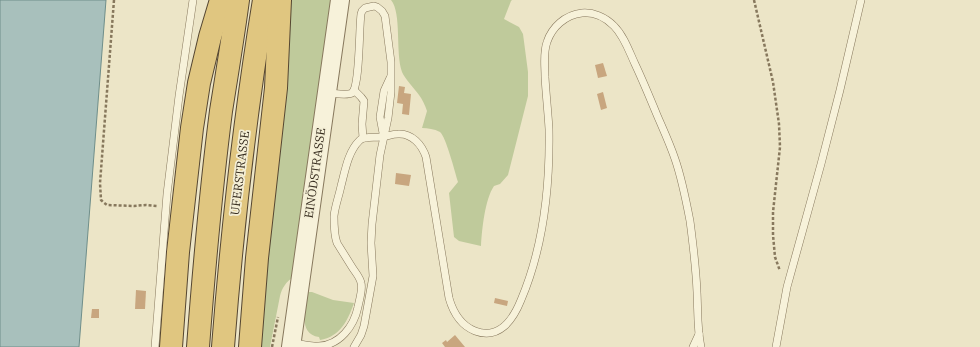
<svg xmlns="http://www.w3.org/2000/svg" width="980" height="347" font-family="'IBM Plex Serif',serif">
<style>
.green{fill:#bfca9b}
.water{fill:#a8c0bc;stroke:#6f8e8a}
.building{fill:#c8a67f}
.lines{fill:none;stroke-linecap:round;stroke-linejoin:round}
.service-casing{stroke:#87785d;stroke-width:8}
.tertiary-casing{stroke:#87785d;stroke-width:20}
.trunk-casing{stroke:#554631;stroke-width:24}
.path{stroke:#87785d;stroke-width:2.5;stroke-dasharray:3 2;stroke-linecap:butt}
.service{stroke:#f7f2da;stroke-width:7}
.tertiary{stroke:#f7f2da;stroke-width:18}
.trunk{stroke:#e0c680;stroke-width:22}
.labels{text-anchor:middle;stroke-width:3.5;stroke-linejoin:round;paint-order:stroke}
.street-label{font-size:12px;fill:#382e20;stroke:#f4efd6}
</style>
<rect width="100%" height="100%" fill="#ece5c7"/>
<g class="green">
<path d="M285 0H333L293 277C286 282 282 288 280 296L270 347H256Z"/>
<path d="M391 0H512L511 1 504 19 519 27 523 34 528 72V96L508 175 500 184 494 186C485 199 482 229 481 246L459 241 454 237 449 193 458 182C455 172 446 137 440 132 434 129 428 128 422 128L427 111C425 105 422 99 419 95 414 88 405 79 402 72 395 54 402 13 391 0Z"/>
<path d="M308 292H312L333 300 354 303C348 320 340 337 320 340L319 337C297 334 306 307 308 292Z"/>
</g>
<polygon class="water" points="0,0 106,0 79,347 0,347"/>
<g class="building">
<polygon points="603,63 607,76 598,78 595,65"/>
<polygon points="399,86 405,87 404,93 411,94 409,115 402,114 403,104 397,103"/>
<polygon points="603,92 607,108 601,110 597,94"/>
<polygon points="396,173 411,175 409,186 395,184"/>
<polygon points="136,290 146,291 145,309 135,309"/>
<polygon points="495,298 508,301 507,306 494,303"/>
<polygon points="92,309 99,309 99,318 91,318"/>
<polygon points="455,335 465,347 445,347 442,343 446,340 447,342"/>
</g>
<g class="lines">
<g class="service-casing">
<g id="service">
<polyline points="354,90 361,97 364,101 362,124 363,138"/>
<path d="M327 93C333 93 347 96 352 93 360 86 359 27 361 14L362 11 365 8 374 6 377 7 382 11 385 16 391 62V92L388 118 380 155 372 224 371 243 373 276 364 326 361 335 354 347"/>
<polyline points="383,133 380,117 384,91 390,78"/>
<path d="M292 342C300 344 310 347 319 346 340 345 354 326 358 307 359 301 363 289 361 283 360 277 355 272 352 267 347 259 342 251 337 243 334 235 334 225 334 216 335 206 339 196 341 186 345 171 348 152 359 141 363 136 374 138 380 137 386 137 391 134 398 134 412 133 422 145 426 157L449 298C453 312 460 325 475 331 499 340 513 320 521 300 544 246 550 186 549 129 548 112 546 94 545 77 545 65 543 53 547 42 552 27 565 15 582 13 593 12 605 17 614 26 624 36 629 51 635 64 643 81 650 98 657 115 663 129 670 144 675 159 682 179 686 200 690 221 693 244 696 268 697 292 698 310 697 329 701 347"/>
<polyline points="155,347 167,194 179,96 193,0"/>
<polyline points="693,347 699,334"/>
<polyline points="776,347 787,287 821,164 840,90 861,0"/>
</g>
</g>
<g class="tertiary-casing">
<polyline id="tertiary" points="291,347 340,0"/>
</g>
<g class="trunk-casing">
<g id="trunk">
<polyline points="171,347 178,252 192,128 199,83 210,37 221,0"/>
<path d="M198 347C204 268 211 189 221 111 227 74 233 37 238 0"/>
<path d="M223 347C232 231 245 115 264 0"/>
<polyline points="250,347 257,258 276,88 280,0"/>
</g>
</g>
<g class="path">
<polyline points="114,0 100,183 101,200 103,202 107,205 134,206 146,205 157,206"/>
<polyline points="754,0 773,82 779,124 780,147 773,212 773,235 775,257 780,271"/>
<polyline points="272,347 278,317"/>
</g>
<use href="#service" class="service"/>
<use href="#tertiary" class="tertiary"/>
<use href="#trunk" class="trunk"/>
</g>
<g class="labels">
<g class="street-label">
<text transform="translate(240 173) rotate(-83)" y="4">UFERSTRASSE</text>
<text transform="translate(315 173) rotate(-82)" y="4">EINÖDSTRASSE</text>
</g>
</g>
</svg>
